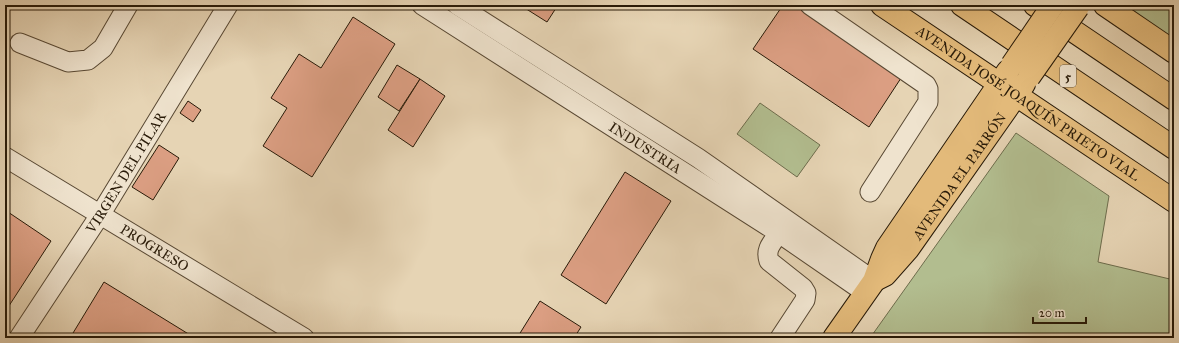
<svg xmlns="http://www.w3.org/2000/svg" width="1179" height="343" font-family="'IM FELL Great Primer',serif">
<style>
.green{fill:#b2bd8f;stroke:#6d6c4c}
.building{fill:#db9e82;stroke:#281a08}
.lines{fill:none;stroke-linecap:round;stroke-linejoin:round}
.minor-casing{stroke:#584833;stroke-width:21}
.major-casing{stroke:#281a08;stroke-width:24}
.highway-casing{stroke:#281a08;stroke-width:24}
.minor{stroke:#efe3ce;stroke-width:19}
.major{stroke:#e3ba7a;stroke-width:22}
.highway{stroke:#e3ba7a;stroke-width:22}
.major-bridge-casing{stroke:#281a08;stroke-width:24;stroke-linecap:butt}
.major-bridge{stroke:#e3ba7a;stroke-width:22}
.labels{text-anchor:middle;stroke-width:3;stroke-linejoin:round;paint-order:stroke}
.shield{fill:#efe3ce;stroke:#645643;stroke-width:1}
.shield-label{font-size:13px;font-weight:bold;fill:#281a08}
.street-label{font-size:14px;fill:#281a08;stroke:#efe3ce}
</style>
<rect width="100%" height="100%" fill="#e6d4b4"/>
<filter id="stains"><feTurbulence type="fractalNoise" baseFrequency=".005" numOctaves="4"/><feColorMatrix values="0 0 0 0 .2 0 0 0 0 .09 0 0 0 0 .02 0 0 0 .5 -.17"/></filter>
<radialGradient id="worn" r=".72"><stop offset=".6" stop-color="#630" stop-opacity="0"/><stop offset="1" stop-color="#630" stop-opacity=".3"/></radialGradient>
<g class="green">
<polygon points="1118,5 1174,5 1174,42"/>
<polygon points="760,103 820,145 797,177 737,134"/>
<polygon points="1016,133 1109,196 1098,262 1174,280 1174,338 870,338"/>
</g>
<g class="building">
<polygon points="520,5 558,5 547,22"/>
<polygon points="783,5 799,5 903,75 869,127 753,49"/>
<polygon points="353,17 395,44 312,177 263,146 287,108 271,98 299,54 321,68"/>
<polygon points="397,65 420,79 399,111 378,97"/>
<polygon points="420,79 445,96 413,147 388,130"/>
<polygon points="188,101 201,110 193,122 180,113"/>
<polygon points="159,145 179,158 153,200 132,187"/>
<polygon points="625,172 671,201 606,304 561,275"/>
<polygon points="5,210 51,241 5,312"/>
<polygon points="104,282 195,338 70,338"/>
<polygon points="540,301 581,327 574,338 517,338"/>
</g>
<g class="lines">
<g class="minor-casing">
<g id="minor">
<path id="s1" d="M422 5 779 233 866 293"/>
<polyline points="457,5 698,158 874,281"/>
<polyline points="810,5 926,85 928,89 928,102 870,192"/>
<polyline points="20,43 68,62 88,60 103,48 128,5"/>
<path id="s2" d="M5 157 304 338"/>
<path d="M779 233C772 243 765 249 769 261L803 288 806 293 805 300 780 338"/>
<path id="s3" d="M19 338 100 215 228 5"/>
</g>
</g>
<g class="major-casing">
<g id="major">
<path id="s4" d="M882 5 1174 201"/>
<polyline points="1105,5 1174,52"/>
<path id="s5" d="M875 280 885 275 908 249 1024 84"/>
<polyline points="834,338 874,281 882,259 887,248 1008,71"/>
</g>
</g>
<g class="highway-casing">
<g id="highway">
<polyline points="962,5 1174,148"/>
<polyline points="1035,5 1174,99"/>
</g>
</g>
<use href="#minor" class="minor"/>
<use href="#major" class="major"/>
<use href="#highway" class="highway"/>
<g class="major-bridge-casing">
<g id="major-bridge">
<polyline points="1012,65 1053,5"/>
<polyline points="1029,77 1078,7"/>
</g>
</g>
<use href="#major-bridge" class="major-bridge"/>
</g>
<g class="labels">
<rect class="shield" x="1060" y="65" width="16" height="22" rx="3"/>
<g class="shield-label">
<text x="1068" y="81">5</text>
</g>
<g class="street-label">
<text dy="5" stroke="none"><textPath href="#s4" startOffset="176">AVENIDA JOSÉ JOAQUÍN PRIETO VIAL</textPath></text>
<text dy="5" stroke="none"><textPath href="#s1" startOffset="265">INDUSTRIA</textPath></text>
<text dy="5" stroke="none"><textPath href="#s3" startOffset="197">VIRGEN DEL PILAR</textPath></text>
<text dy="5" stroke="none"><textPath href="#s5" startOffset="135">AVENIDA EL PARRÓN</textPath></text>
<text dy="5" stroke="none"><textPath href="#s2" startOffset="175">PROGRESO</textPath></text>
</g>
</g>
<rect width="1179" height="343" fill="none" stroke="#e6d4b4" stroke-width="20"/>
<rect x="6" y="6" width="1167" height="331" fill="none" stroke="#281a08" stroke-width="2"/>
<rect x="10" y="10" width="1159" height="323" fill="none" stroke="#281a08"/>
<path d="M1033 317v6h53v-6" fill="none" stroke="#281a08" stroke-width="2"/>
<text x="1039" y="317" font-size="12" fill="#281a08" stroke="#efe3ce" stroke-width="3" paint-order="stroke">20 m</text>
<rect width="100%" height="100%" filter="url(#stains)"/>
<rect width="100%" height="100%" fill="url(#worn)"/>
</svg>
